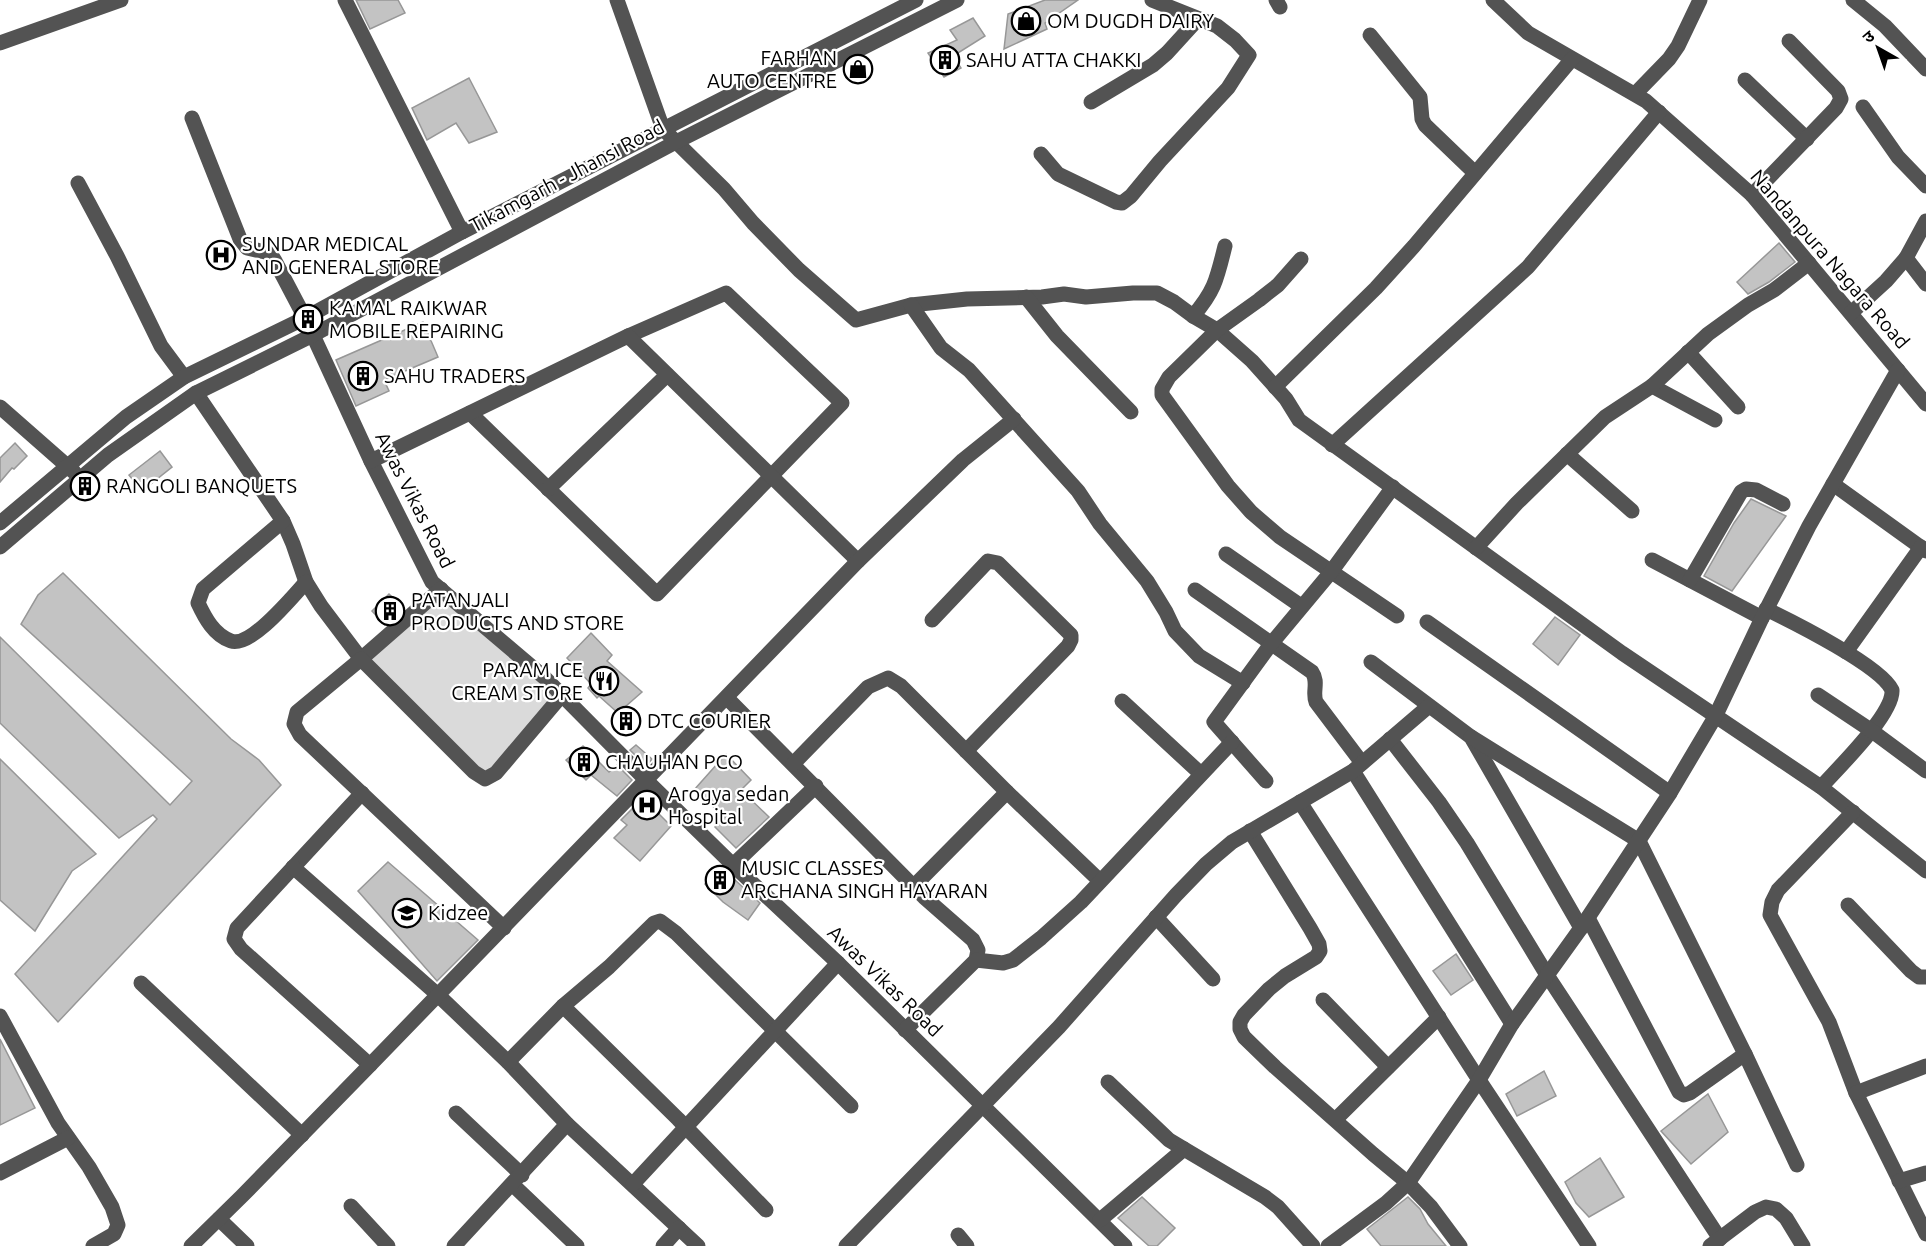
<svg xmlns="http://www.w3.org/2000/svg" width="1926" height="1246" font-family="Ubuntu,'Noto Sans Devanagari',sans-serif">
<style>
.green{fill:#dadada}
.building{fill:#c3c3c3;stroke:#979797;stroke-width:1.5}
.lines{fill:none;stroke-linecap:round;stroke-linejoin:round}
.minor{stroke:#535353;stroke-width:15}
.labels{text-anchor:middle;stroke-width:4.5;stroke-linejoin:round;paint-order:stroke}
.poi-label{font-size:20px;fill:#000;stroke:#fff;text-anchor:start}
.street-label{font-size:20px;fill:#000;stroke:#fff}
</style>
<rect width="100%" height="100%" fill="#fff"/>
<polygon class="green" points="440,595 556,693 490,777 368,660"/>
<g class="building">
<polygon points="356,0 398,0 405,13 370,29"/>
<polygon points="1045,0 1078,0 1045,23 1047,29 1004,49 1008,14"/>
<polygon points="973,18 985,36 953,56 961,68 944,77 928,53 957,40 950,30"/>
<polygon points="469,78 497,132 469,143 456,123 427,140 412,108"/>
<polygon points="1779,243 1795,262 1769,282 1748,294 1737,282"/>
<polygon points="423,322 438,357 384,380 389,391 356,406 336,360"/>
<polygon points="15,443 27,456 14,469 12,468 0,482 0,458"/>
<polygon points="160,451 172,467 142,491 129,475"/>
<polygon points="1751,499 1786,516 1732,591 1704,576 1734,523"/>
<polygon points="63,573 231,739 259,760 281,785 58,1022 15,974 157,819 153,815 119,838 0,723 0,637 170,805 192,781 21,624 38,595"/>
<polygon points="389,594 404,608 385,625 372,611"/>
<polygon points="1555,617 1580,635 1558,665 1533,644"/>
<polygon points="591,633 612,655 607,661 642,692 618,713 599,696 597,698 588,688 591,684 567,658"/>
<polygon points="625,708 639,718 624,735 613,724"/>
<polygon points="636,745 652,759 646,766 630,750"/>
<polygon points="583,746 609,772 617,765 632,780 617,796 591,775 586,780 566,760"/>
<polygon points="726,754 751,780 741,790 769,817 736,848 715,827 725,817 694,790"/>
<polygon points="0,759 96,854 72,871 35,931 0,900"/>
<polygon points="645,800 671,826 640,861 614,838 627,825 621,820 640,801"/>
<polygon points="388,862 478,940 437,981 358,891"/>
<polygon points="722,868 760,903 748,920 723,902 705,884"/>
<polygon points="1456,954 1473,980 1451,995 1433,971"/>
<polygon points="0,1039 35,1108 0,1125"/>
<polygon points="1544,1071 1556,1096 1517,1116 1506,1094"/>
<polygon points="1708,1094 1728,1132 1691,1164 1661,1131"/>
<polygon points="1600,1158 1624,1197 1589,1217 1576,1203 1565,1182"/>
<polygon points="1142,1197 1175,1228 1157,1246 1149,1246 1118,1218"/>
<polygon points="1408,1197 1420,1209 1428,1224 1446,1246 1381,1246 1367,1229"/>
</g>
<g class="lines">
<g class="minor">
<polyline points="345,0 462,232"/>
<polyline points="617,0 663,129 724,189 753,223 799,270 856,320 911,305 967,299 1042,297 1064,294 1086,297 1133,293 1157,293 1174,302 1193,316 1217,330 1252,361 1286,399 1299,420 1622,653 1821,787 1926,871"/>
<polyline points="1276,0 1280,7"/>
<polyline points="1493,0 1528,33 1646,101 1752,195 1926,404"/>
<polyline points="1853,0 1885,26 1926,69"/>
<polyline points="1370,35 1420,97 1422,119 1425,125 1475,173"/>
<polyline points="0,43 121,0"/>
<polyline points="1745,80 1807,139"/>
<polyline points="1635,94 1669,59 1678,46 1700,0"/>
<polyline points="1091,102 1153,65 1167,53 1198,19"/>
<polyline points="1863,107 1898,157 1926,186"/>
<polyline points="192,118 240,239 247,248 270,253 275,261 305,318 371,461 432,582 545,678 647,781 733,865 838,963 1125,1246"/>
<polyline points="1041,154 1058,174 1116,202 1122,203 1131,196 1160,161 1228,88 1249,55 1235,40 1217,26 1152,0"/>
<polyline points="78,183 117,256 161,346 184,377"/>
<polyline points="1752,195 1836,108 1841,99 1838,91 1789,41"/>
<polyline points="1906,258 1926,284"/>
<polyline points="1301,259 1278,285 1259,300 1217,330 1169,377 1162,389 1162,395 1228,486 1251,512 1280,537 1397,616"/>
<polyline points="1026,297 1057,336 1131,412"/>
<polyline points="911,305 941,348 969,370 1078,491 1100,524 1147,581 1166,612 1175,631 1199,656 1243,683"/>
<polyline points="1851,313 1886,281 1906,258 1926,221"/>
<path d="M1193 316C1215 291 1217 278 1225 246"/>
<polyline points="1688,352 1738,407"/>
<polyline points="1652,386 1715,420"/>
<polyline points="1275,387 1376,288 1414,246 1572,59"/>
<polyline points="196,393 283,521 293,544 306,582 321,606 361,659 441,589"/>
<polyline points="0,407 74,472"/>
<polyline points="470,413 657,594 842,403 726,293 628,336"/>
<polyline points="1332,445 1528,267 1659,112"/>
<polyline points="1567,454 1632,511"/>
<polyline points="371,461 628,336 858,561"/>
<polyline points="1833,484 1926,551"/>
<polyline points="548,489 667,375"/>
<path d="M283 521 203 589 198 603C205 618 214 635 231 641 251 648 293 596 306 582"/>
<polyline points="0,523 126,417 184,377 305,318 462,232 916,0"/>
<polyline points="0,547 108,455 196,393 313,335 676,142 957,0"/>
<polyline points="1476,548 1517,503 1605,417 1652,386 1708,334 1748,305 1774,290 1809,263"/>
<polyline points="1226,554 1301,606"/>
<polyline points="1652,560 1762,618"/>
<polyline points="1690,580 1741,492 1746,489 1756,490 1783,504"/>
<path d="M1195 590 1312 672C1319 682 1312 692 1316 702L1362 763"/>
<path d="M1766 609C1793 622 1881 666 1892 690 1894 714 1837 769 1821 787"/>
<polyline points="932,620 988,561 998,563 1071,635 1071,640 1068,646 966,751"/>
<polyline points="1427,622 1670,793"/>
<polyline points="1846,652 1921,547"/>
<polyline points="1371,662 1471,737 1581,928"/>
<polyline points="1818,695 1872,731 1926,771"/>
<polyline points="727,698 924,897 973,940 978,950 976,960 905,1030"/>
<polyline points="1122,701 1201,774"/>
<polyline points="1471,737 1639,841 1745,1054 1797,1165"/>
<polyline points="1390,739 1439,802 1467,843 1547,975 1720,1239"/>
<polyline points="793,764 868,687 888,678 901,686 1007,792 1100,881"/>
<polyline points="1353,771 1512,1024"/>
<polyline points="1266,781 1214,722 1271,644 1331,572 1393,487"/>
<polyline points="362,793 237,928 234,939 241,949 370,1065"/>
<polyline points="1300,802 1479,1080 1589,1246"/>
<polyline points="1853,812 1778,890 1772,902 1770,915 1829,1022 1856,1093 1926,1234"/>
<polyline points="1250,831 1310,928 1319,944 1320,951 1316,957 1285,976 1269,989 1244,1015 1240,1022 1240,1029 1244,1037 1275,1067 1373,1154 1408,1183 1431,1207 1460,1246"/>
<polyline points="733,865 816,786"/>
<polyline points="293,867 438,995 508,1062 567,1124 698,1246"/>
<polyline points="914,886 1007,792"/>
<polyline points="1848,905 1911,971 1919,977 1926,977"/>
<polyline points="1156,917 1213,979"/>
<polyline points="1588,918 1679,1092 1684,1095 1690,1093 1745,1054"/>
<polyline points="504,928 300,735 294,724 297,712 361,659 474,772 485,779 496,773 562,695"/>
<polyline points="976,960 1003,963 1013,960 1041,938 1081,902 1232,742"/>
<polyline points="141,983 302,1135"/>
<polyline points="1323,1000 1388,1067"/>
<polyline points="563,1006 678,1119 766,1210"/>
<polyline points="0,1016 58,1123 89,1167 112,1207 118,1225 114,1234 93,1246"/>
<polyline points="508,1062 563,1006 609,967 654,923 660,921 676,933 851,1106"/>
<polyline points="1108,1082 1169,1140 1184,1149"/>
<polyline points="1856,1093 1926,1066"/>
<polyline points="456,1113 522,1175"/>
<polyline points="1336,1119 1439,1017"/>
<polyline points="0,1173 68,1138"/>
<polyline points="1899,1181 1926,1173"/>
<polyline points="633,1184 838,963"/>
<polyline points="513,1185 577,1246"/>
<polyline points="351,1206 388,1246"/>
<polyline points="219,1219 247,1246"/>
<polyline points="1100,1220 1184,1149 1265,1197 1278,1207 1313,1246"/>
<polyline points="958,1235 967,1246"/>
<polyline points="191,1246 242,1196 370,1065 858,561 963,460 1014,419"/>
<polyline points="454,1246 567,1124"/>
<polyline points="663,1246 679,1228"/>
<polyline points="846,1246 1059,1027 1176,895 1206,864 1232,842 1353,771 1429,706"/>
<polyline points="1328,1246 1386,1203 1408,1183 1479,1080 1512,1024 1581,928 1670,793 1715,717 1762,618 1809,526 1898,370"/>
<polyline points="1710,1246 1755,1212 1766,1207 1776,1209 1786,1218 1803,1246"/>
</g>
</g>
<defs>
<g id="shop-ring" transform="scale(1.5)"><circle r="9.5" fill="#fff" stroke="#000" stroke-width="1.5"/><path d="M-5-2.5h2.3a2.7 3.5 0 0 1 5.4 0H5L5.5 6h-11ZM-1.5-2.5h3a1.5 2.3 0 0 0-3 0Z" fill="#000"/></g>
<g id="building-ring" transform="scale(1.5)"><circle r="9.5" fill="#fff" stroke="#000" stroke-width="1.5"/><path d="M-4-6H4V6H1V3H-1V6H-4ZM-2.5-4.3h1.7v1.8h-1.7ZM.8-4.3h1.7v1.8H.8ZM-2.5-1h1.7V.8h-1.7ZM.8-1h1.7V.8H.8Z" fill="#000"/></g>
<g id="hospital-ring" transform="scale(1.5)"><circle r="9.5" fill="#fff" stroke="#000" stroke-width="1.5"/><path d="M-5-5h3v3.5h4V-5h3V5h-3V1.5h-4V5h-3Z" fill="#000"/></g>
<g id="restaurant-ring" transform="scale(1.5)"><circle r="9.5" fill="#fff" stroke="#000" stroke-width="1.5"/><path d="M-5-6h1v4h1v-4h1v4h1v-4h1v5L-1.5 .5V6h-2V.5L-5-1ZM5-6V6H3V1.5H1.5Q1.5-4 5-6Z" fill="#000"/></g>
<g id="school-ring" transform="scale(1.5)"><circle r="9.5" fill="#fff" stroke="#000" stroke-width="1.5"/><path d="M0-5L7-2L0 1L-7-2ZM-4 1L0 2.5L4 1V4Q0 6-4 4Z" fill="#000"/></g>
</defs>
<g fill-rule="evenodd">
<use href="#shop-ring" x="1026" y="21"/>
<use href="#building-ring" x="945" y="60"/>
<use href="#shop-ring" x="858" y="69"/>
<use href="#hospital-ring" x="221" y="255"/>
<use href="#building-ring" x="308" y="319"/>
<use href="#building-ring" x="363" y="376"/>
<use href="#building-ring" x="85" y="486"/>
<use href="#building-ring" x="390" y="611"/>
<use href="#restaurant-ring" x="604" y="681"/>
<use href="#building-ring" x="626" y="721"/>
<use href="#building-ring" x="584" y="762"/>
<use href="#hospital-ring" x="647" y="805"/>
<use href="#building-ring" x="720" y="880"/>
<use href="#school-ring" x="407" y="913"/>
</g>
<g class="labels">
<g class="poi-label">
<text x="1047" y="28">OM DUGDH DAIRY</text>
<text x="837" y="65" text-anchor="end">FARHAN<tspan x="837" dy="23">AUTO CENTRE</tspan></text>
<text x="966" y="67">SAHU ATTA CHAKKI</text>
<text x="242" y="251">SUNDAR MEDICAL<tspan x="242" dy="23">AND GENERAL STORE</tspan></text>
<text x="329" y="315">KAMAL RAIKWAR<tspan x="329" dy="23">MOBILE REPAIRING</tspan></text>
<text x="384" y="383">SAHU TRADERS</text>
<text x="106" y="493">RANGOLI BANQUETS</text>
<text x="411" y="607">PATANJALI<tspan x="411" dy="23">PRODUCTS AND STORE</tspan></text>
<text x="583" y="677" text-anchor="end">PARAM ICE<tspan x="583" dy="23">CREAM STORE</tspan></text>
<text x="647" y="728">DTC COURIER</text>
<text x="605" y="769">CHAUHAN PCO</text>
<text x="668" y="801">Arogya sedan<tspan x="668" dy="23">Hospital</tspan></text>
<text x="741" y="875">MUSIC CLASSES<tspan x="741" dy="23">ARCHANA SINGH HAYARAN</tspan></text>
<text x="428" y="920">Kidzee</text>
</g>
<g class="street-label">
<text transform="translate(567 176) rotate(-28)" y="7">Tikamgarh - Jhansi Road</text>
<text transform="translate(1830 259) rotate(49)" y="7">Nandanpura Nagara Road</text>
<text transform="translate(415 500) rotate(63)" y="7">Awas Vikas Road</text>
<text transform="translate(885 981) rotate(44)" y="7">Awas Vikas Road</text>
</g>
</g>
<g transform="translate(1878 48) rotate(320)" stroke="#ffffff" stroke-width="4.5" paint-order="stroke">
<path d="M0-4.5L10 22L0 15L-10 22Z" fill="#000000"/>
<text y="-9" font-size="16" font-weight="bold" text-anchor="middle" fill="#000000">उ</text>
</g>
</svg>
